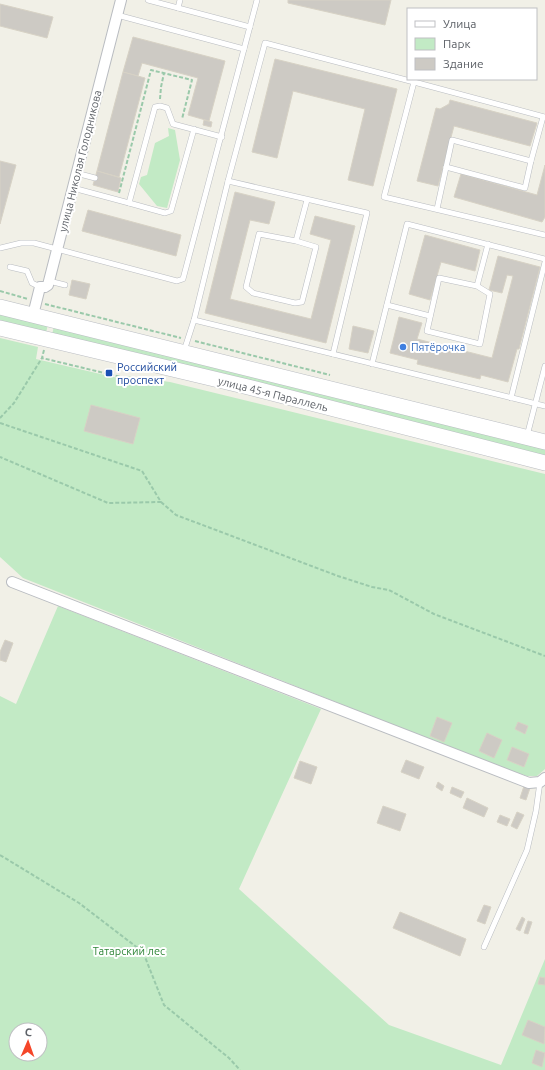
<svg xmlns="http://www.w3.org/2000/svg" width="545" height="1070" font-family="Ubuntu,sans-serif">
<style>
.green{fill:#c2eac5;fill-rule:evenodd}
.building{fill:#cdcac4;stroke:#d7d2c5}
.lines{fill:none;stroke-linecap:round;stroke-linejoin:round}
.service-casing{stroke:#b9bcc1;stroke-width:6}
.minor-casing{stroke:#b9bcc1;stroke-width:12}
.secondary-casing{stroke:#babdc3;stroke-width:16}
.path{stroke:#9ac9aa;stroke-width:2;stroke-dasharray:4 2;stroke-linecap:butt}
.service{stroke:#fff;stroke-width:5}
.minor{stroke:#fff;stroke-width:10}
.secondary{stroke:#fff;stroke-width:15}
.shop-dot{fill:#3f7fe0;stroke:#fff;stroke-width:1.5}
.transit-dot{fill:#1a4fb4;stroke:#fff;stroke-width:1.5}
.labels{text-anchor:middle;stroke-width:4;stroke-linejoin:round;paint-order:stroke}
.street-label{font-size:11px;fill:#5e6268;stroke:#fff}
.shop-label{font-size:11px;fill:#366cbe;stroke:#fff;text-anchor:start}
.transit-label{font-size:11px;fill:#164399;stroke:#fff;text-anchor:start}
.park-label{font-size:11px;fill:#308639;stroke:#fff}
</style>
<rect width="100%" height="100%" fill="#f1f0e7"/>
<g class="green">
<polygon points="168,128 175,130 180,160 167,208 157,206 139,184 141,177 147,175 155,143 169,136"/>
<polygon points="0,312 48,324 46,333 0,322"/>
<polygon points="54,326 545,449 545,458 52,335"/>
<polygon points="0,338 38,347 36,359 122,379 126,376 170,382 545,474 545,769 537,776 527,776 492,764 23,578 0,557"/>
<path d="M58 606 321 709 239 889 389 1025 501 1065 545 959V1070H0V696L16 704ZM16 1030H40V1054H16Z"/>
</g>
<g class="building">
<polygon points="288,0 391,0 385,25 288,3"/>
<polygon points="0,4 53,17 47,38 0,26"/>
<polygon points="133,37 225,61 209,121 188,115 198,78 142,63 138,76 123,72"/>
<polygon points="275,59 397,89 373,186 348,180 365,109 293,91 277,158 252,152"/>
<polygon points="123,72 145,78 119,177 97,171"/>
<polygon points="450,100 537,123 530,146 454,126 438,186 417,181 436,108 440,109 449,104"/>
<polygon points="204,120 212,122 211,127 203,125"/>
<polygon points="0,161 16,165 0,224"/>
<polygon points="545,165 545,217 542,222 454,197 461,174 537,195"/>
<polygon points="97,171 121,178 118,192 93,185"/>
<polygon points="235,192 275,202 269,224 250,220 230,299 311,319 331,240 310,234 315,216 355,226 326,343 205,313"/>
<polygon points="88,210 181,235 176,256 82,231"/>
<polygon points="425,235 480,250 475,271 441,262 430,300 409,294"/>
<polygon points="498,256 540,267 519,349 517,349 508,382 481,375 480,379 417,364 418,360 390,353 399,317 422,323 417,339 492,358 513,276 507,275 502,293 489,290"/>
<polygon points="72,280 90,284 86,299 69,295"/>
<polygon points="353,326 374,331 368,353 349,349"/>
<polygon points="91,405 140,418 133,444 84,431"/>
<polygon points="5,640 13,643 6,662 0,660 0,652"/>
<polygon points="437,717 452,723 444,742 430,736"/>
<polygon points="518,722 528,726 525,734 515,729"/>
<polygon points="487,733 502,740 494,758 479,751"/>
<polygon points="512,747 529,754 524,767 507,760"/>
<polygon points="406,760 424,767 419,779 401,772"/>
<polygon points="300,761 317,767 311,784 294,778"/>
<polygon points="438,782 444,786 442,791 436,787"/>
<polygon points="524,786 530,788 526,800 520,798"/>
<polygon points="452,787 464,792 461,798 450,793"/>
<polygon points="467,798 488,808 484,817 463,808"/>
<polygon points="383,806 406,814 400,831 377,823"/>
<polygon points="517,812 524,815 517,829 511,826"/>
<polygon points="500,815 510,819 507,826 497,822"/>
<polygon points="484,905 491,907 485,924 477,921"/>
<polygon points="400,912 466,939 460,956 393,928"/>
<polygon points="522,917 525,919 520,931 516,929"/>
<polygon points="528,921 532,922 528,934 524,933"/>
<polygon points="540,977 545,978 545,985 538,984"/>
<polygon points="528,1020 545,1027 544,1044 522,1035"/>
<polygon points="536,1050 545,1053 542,1067 532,1063"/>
</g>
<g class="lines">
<g class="service-casing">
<g id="service">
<polyline points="148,0 250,27"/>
<polyline points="178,8 180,0"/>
<polyline points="117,15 244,49"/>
<polyline points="545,117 414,82 384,197 545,235"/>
<polyline points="194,129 171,211 165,213 129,203 155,107 160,106 167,108 173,124 222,137"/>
<polyline points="446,167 525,188 531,161"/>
<polyline points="76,173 95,178"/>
<polyline points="228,181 265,43 414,82"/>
<polyline points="73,188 129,203"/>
<polyline points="437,209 452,140 531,161 543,117"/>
<polyline points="296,241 259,234 246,287 253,293 295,303 302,302 316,247 296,241 307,200"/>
<polyline points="0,248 21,243 34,243 177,281 183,279 257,0"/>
<polyline points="10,267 27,271 32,283 40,287"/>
<polyline points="49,281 65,285"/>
<polyline points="477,286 490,294 480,344 427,331 439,278 477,286 488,244"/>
<polyline points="387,305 430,316"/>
<polyline points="194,320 228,181 367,213 333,354"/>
<polyline points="184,351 194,320 545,406"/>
<polyline points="372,364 407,224 545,259"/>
<polyline points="511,398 545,262"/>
<polyline points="527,436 545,366"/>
<polyline points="484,947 527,850 536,811 540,782"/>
</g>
</g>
<g class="minor-casing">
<g id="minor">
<polyline points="33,315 40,287 45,287 48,285 121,0"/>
<polyline points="12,582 529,783 540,782 545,778"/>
</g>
</g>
<g class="secondary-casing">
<g id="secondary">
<polyline points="0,307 545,442"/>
<polyline points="0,328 248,387 545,463"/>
</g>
</g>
<g class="path">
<polyline points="160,99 161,87 164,73"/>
<polyline points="119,193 151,70 192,80 182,119"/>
<polyline points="0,291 28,299"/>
<polyline points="45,304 181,338"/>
<polyline points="195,341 330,375"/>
<polyline points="44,350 42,358 121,377"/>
<polyline points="0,418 14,403 42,358"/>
<polyline points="0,423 142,471 161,502 108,503 0,457"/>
<polyline points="161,502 176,515 338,576 372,587 389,590 434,614 545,656"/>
<polyline points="0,855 79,903 143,952 164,1005 229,1058 240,1070"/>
</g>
<use href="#service" class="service"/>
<use href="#minor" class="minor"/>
<use href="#secondary" class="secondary"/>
</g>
<circle class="shop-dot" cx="403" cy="347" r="4"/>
<rect class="transit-dot" x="105" y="369" width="8" height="8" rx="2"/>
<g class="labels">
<g class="street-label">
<text transform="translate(80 161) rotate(-76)" y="4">улица Николая Голодникова</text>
<text transform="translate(273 394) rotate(14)" y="4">улица 45-я Параллель</text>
</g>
<g class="shop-label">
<text x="411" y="351">Пятёрочка</text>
</g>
<g class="transit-label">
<text x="117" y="371">Российский<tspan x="117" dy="13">проспект</tspan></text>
</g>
<g class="park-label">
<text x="129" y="955">Татарский лес</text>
</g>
</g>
<rect x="407" y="8" width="130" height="72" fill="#ffffff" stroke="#bfc0c3"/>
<rect x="415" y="21" width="20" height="6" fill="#ffffff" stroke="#bfc0c3"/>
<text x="443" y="28" font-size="12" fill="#5e6268">Улица</text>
<rect x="415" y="38" width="20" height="12" fill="#c2eac5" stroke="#bfc0c3"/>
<text x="443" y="48" font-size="12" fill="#5e6268">Парк</text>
<rect x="415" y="58" width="20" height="12" fill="#cdcac4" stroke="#bfc0c3"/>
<text x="443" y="68" font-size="12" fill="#5e6268">Здание</text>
<g transform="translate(28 1042) rotate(2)"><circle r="19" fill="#ffffff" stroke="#bfc0c3"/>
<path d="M0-3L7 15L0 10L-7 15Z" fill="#f54629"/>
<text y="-6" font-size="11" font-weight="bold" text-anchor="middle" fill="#5e6268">С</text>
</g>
</svg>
